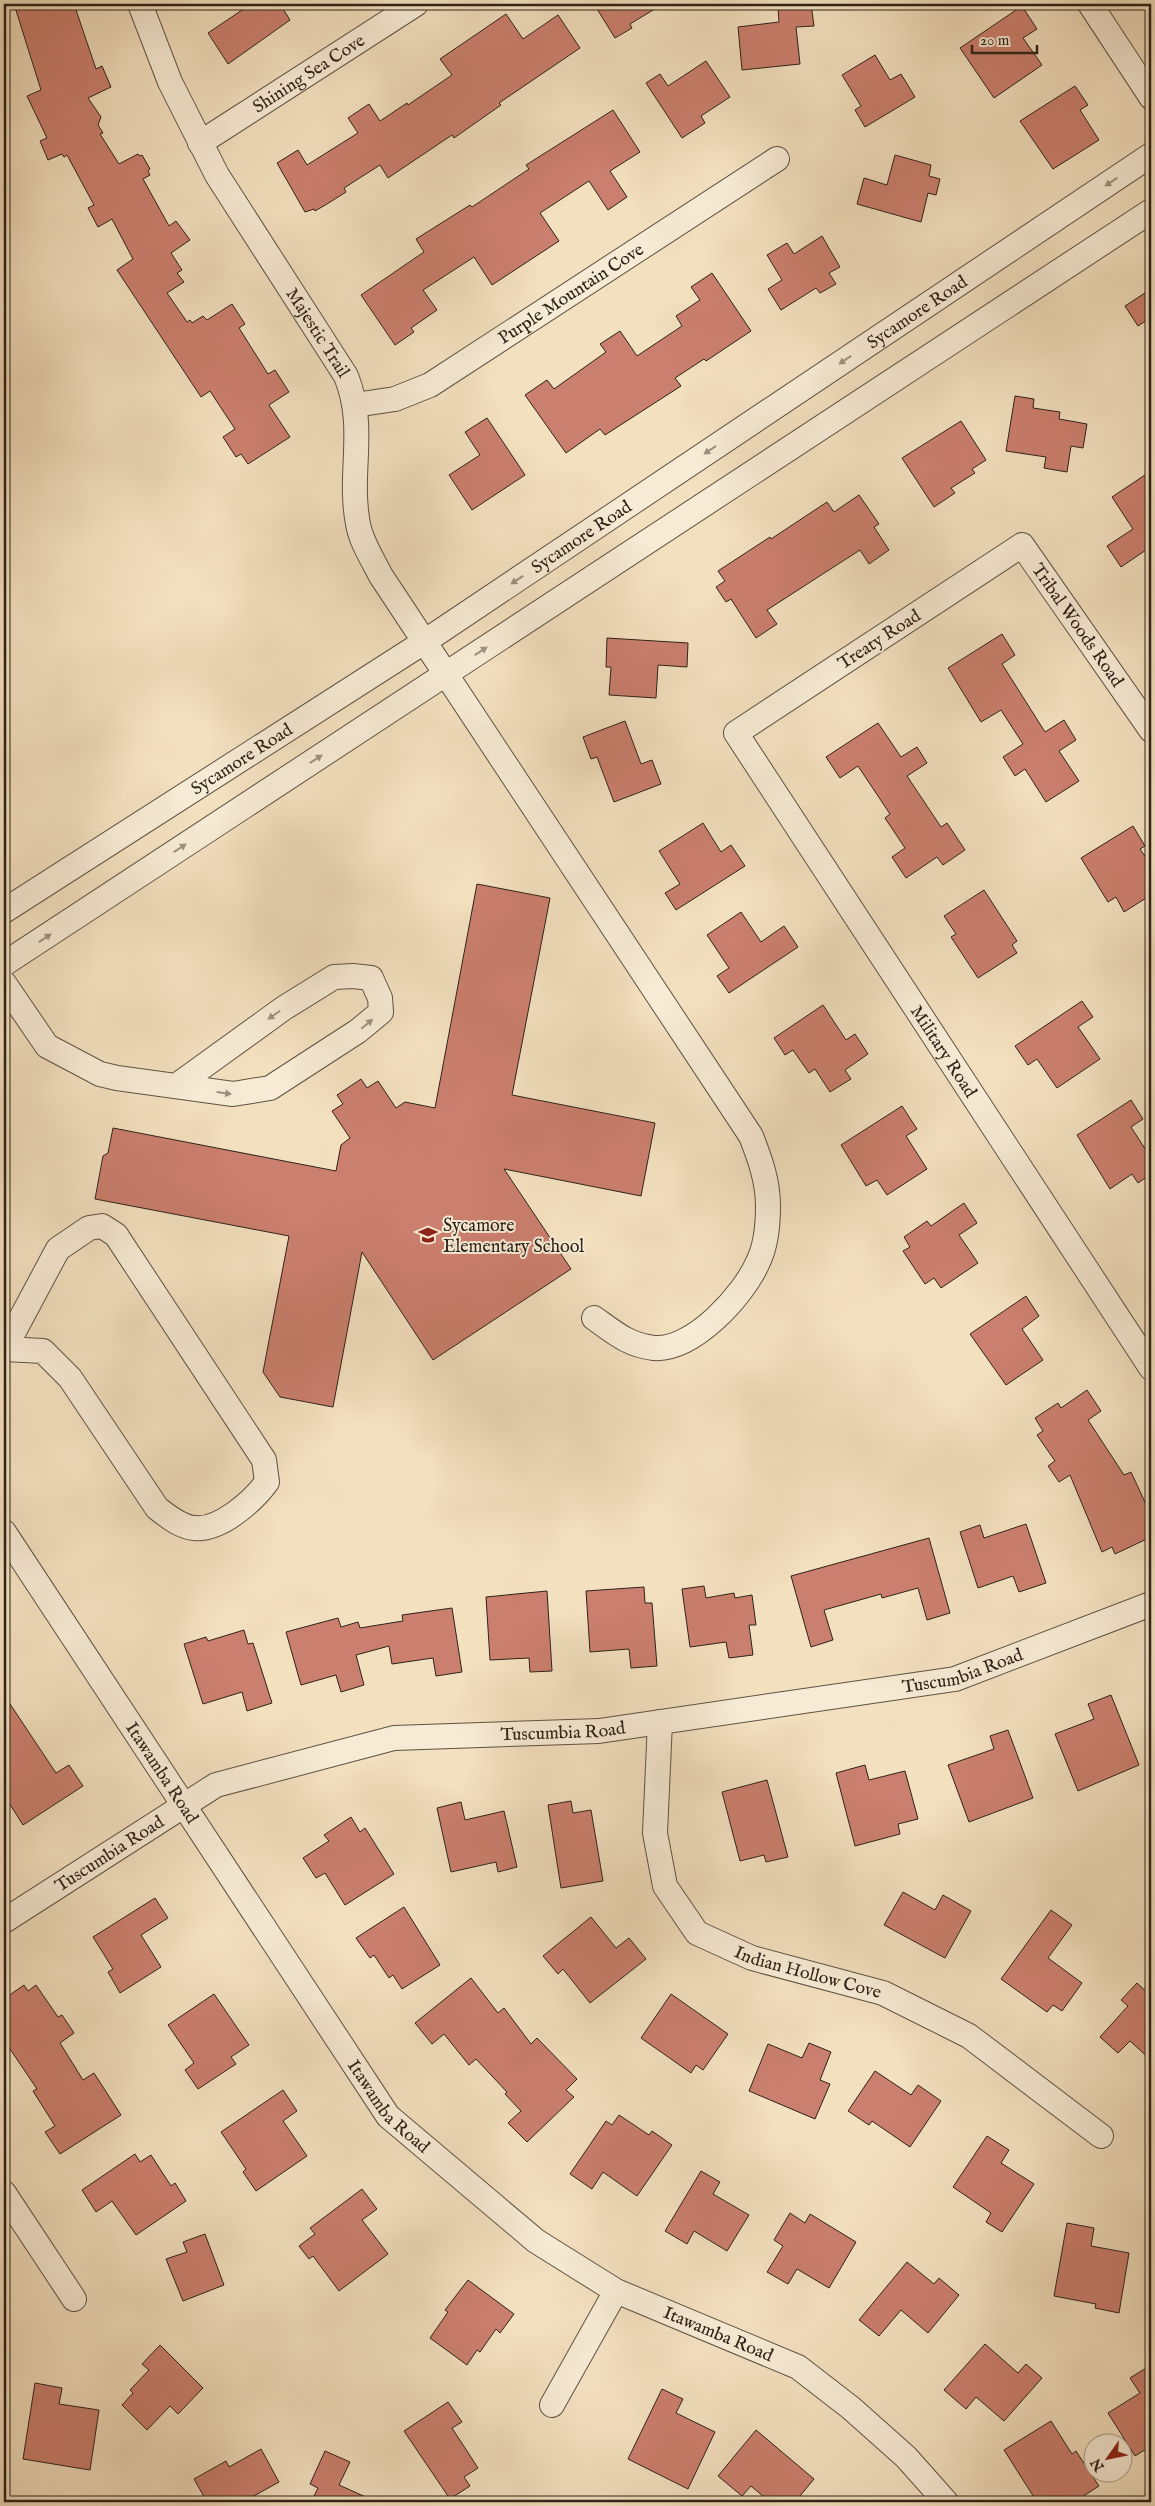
<svg xmlns="http://www.w3.org/2000/svg" width="1155" height="2506" font-family="'IM FELL English',serif">
<style>
.building{fill:#cb7f6e;stroke:#2d2219}
.lines{fill:none;stroke-linecap:round;stroke-linejoin:round}
.minor-casing{stroke:#5e5242;stroke-width:26}
.minor{stroke:#f7ebd5;stroke-width:24}
.oneway{fill:#9c9180}
.labels{text-anchor:middle;stroke-width:4;stroke-linejoin:round;paint-order:stroke}
.street-label{font-size:18px;fill:#2d2219;stroke:#f7ebd5}
.poi-label{font-size:18px;fill:#2d2219;stroke:#f7ebd5;text-anchor:start}
</style>
<rect width="100%" height="100%" fill="#f3e0bf"/>
<filter id="stains"><feTurbulence type="fractalNoise" baseFrequency=".004" numOctaves="4"/><feColorMatrix values="0 0 0 0 .2 0 0 0 0 .09 0 0 0 0 .02 0 0 0 .5 -.17"/></filter>
<radialGradient id="worn" r=".72"><stop offset=".6" stop-color="#630" stop-opacity="0"/><stop offset="1" stop-color="#630" stop-opacity=".3"/></radialGradient>
<g class="building">
<polygon points="14,4 74,4 96,69 102,66 111,87 88,98 101,117 98,125 103,133 100,134 119,164 138,154 140,156 142,155 150,169 148,171 150,175 143,179 169,226 176,221 190,240 171,253 182,270 177,273 184,282 167,293 187,322 190,320 192,323 203,316 207,320 232,304 245,324 239,328 268,374 275,370 289,392 269,405 290,437 248,464 241,454 236,457 223,437 235,429 210,391 201,397 117,270 133,259 112,219 98,227 88,208 94,205 67,155 64,157 62,154 48,160 40,141 47,138 27,96 41,90"/>
<polygon points="251,4 280,4 290,20 228,64 208,33"/>
<polygon points="594,4 663,4 630,24 632,28 615,38"/>
<polygon points="811,4 814,26 796,27 800,64 742,70 738,27 779,22 778,8"/>
<polygon points="1022,6 1037,29 1023,38 1042,65 994,98 960,48"/>
<polygon points="506,14 523,39 558,15 580,48 499,103 501,105 454,138 452,135 388,178 380,165 344,188 346,192 327,204 315,211 314,209 305,212 277,163 298,150 307,165 358,133 348,118 369,104 380,121 407,103 408,105 452,75 440,59"/>
<polygon points="875,55 890,80 901,74 915,97 865,127 855,110 861,106 842,75"/>
<polygon points="706,61 730,97 701,116 705,123 682,138 646,83 660,74 668,86"/>
<polygon points="1075,86 1088,105 1080,110 1099,140 1053,169 1020,121"/>
<polygon points="613,110 640,152 610,171 627,197 608,210 589,181 540,213 559,241 492,285 474,257 423,290 437,310 411,328 414,332 395,345 361,295 424,252 416,239 470,205 472,207 529,169 526,165"/>
<polygon points="895,155 931,165 929,176 940,179 936,195 928,193 921,222 857,204 864,178 887,185"/>
<polygon points="822,236 840,267 829,273 836,284 820,293 816,288 781,310 768,289 782,280 767,255 787,243 794,254"/>
<polygon points="712,273 751,331 706,361 704,359 675,378 681,386 605,435 600,429 566,453 525,395 547,380 554,389 606,352 600,344 620,331 637,356 682,326 676,316 700,300 691,287"/>
<polygon points="1151,289 1151,317 1138,326 1125,306"/>
<polygon points="1015,396 1034,399 1033,408 1060,412 1059,419 1087,424 1083,448 1071,446 1067,472 1044,468 1046,457 1006,451"/>
<polygon points="487,418 525,475 472,510 449,475 480,455 465,432"/>
<polygon points="961,421 986,460 972,469 975,473 951,488 955,493 934,507 902,458"/>
<polygon points="1151,471 1151,558 1146,550 1121,567 1107,546 1133,529 1112,497"/>
<polygon points="859,495 879,524 874,527 889,550 869,564 860,550 767,610 777,624 756,638 731,599 726,602 716,587 725,581 718,571 770,537 771,539 827,502 834,512"/>
<polygon points="1002,634 1015,655 1002,664 1045,732 1064,720 1076,740 1059,751 1079,781 1046,802 1025,769 1015,776 1003,757 1023,744 1001,710 981,722 948,668"/>
<polygon points="607,638 688,643 687,667 658,665 656,698 609,695 611,667 606,667"/>
<polygon points="625,721 641,764 652,760 661,784 614,802 597,757 591,759 583,737"/>
<polygon points="878,723 901,757 917,747 927,763 907,776 941,827 947,823 965,850 943,865 937,857 906,878 892,857 905,848 885,818 890,814 858,766 840,778 826,757"/>
<polygon points="703,823 721,852 731,845 745,866 676,910 665,893 680,884 659,851"/>
<polygon points="1133,826 1145,846 1140,849 1151,865 1151,895 1124,912 1116,897 1108,902 1081,858"/>
<polygon points="477,884 550,898 512,1095 655,1123 641,1196 504,1169 571,1269 433,1360 362,1252 333,1407 280,1397 263,1372 289,1236 95,1199 103,1156 108,1153 113,1128 336,1171 341,1145 350,1138 332,1111 343,1104 337,1095 361,1079 367,1088 378,1081 396,1108 405,1102 435,1108"/>
<polygon points="984,890 1017,941 1012,945 1017,953 978,978 951,937 956,934 944,916"/>
<polygon points="741,912 761,942 784,926 798,947 729,993 717,976 729,968 707,935"/>
<polygon points="1082,1001 1093,1017 1078,1027 1100,1059 1057,1088 1037,1059 1028,1065 1015,1046"/>
<polygon points="823,1005 846,1040 855,1034 868,1054 845,1070 851,1079 830,1092 815,1069 809,1073 793,1050 785,1055 774,1038"/>
<polygon points="1131,1100 1143,1119 1131,1127 1151,1158 1151,1174 1138,1183 1132,1174 1110,1189 1077,1135"/>
<polygon points="902,1106 917,1129 906,1136 927,1169 887,1195 877,1180 866,1186 841,1145"/>
<polygon points="964,1203 977,1223 959,1235 978,1263 941,1288 934,1278 925,1284 903,1251 910,1247 904,1237 927,1221 931,1226"/>
<polygon points="1026,1296 1039,1316 1022,1329 1043,1360 1006,1385 970,1334"/>
<polygon points="1087,1390 1101,1411 1088,1420 1124,1475 1131,1472 1151,1515 1151,1537 1115,1554 1112,1547 1102,1552 1070,1475 1059,1482 1048,1466 1055,1461 1037,1435 1043,1431 1035,1418 1058,1403 1061,1408"/>
<polygon points="1026,1524 1046,1583 1019,1592 1013,1576 978,1588 960,1532 980,1525 984,1538"/>
<polygon points="929,1538 950,1613 927,1620 918,1588 882,1598 881,1594 824,1610 833,1640 811,1647 791,1576"/>
<polygon points="704,1586 706,1598 734,1593 735,1598 752,1595 756,1625 749,1625 753,1655 729,1658 726,1642 690,1647 682,1589"/>
<polygon points="644,1587 645,1603 652,1603 657,1666 631,1668 629,1649 590,1652 586,1591"/>
<polygon points="547,1591 552,1671 530,1672 529,1658 490,1660 486,1597"/>
<polygon points="452,1608 462,1672 436,1676 433,1658 392,1664 389,1646 356,1655 364,1685 341,1692 336,1675 301,1685 286,1632 338,1618 341,1627 358,1622 360,1628 403,1621 402,1615"/>
<polygon points="244,1630 248,1644 253,1643 272,1703 247,1711 242,1692 203,1704 184,1644 206,1637 208,1641"/>
<polygon points="4,1695 56,1773 69,1765 83,1786 23,1825 4,1795"/>
<polygon points="1111,1695 1139,1765 1078,1791 1055,1734 1094,1719 1088,1704"/>
<polygon points="1008,1730 1033,1798 969,1822 948,1765 994,1749 990,1736"/>
<polygon points="865,1765 869,1780 905,1771 918,1819 898,1824 900,1834 855,1846 836,1773"/>
<polygon points="767,1780 788,1857 766,1862 764,1855 740,1861 722,1792"/>
<polygon points="571,1801 573,1813 591,1810 603,1881 561,1888 548,1805"/>
<polygon points="461,1802 465,1820 504,1811 517,1867 498,1872 496,1862 451,1872 437,1808"/>
<polygon points="351,1817 360,1832 365,1828 394,1874 345,1905 325,1873 316,1878 303,1858 329,1841 324,1835"/>
<polygon points="903,1892 935,1910 943,1895 971,1911 945,1958 884,1925"/>
<polygon points="155,1898 168,1918 141,1935 161,1967 120,1993 108,1972 113,1969 93,1937"/>
<polygon points="404,1907 440,1965 402,1989 393,1975 389,1978 374,1955 370,1958 356,1938"/>
<polygon points="1051,1910 1072,1925 1048,1958 1082,1983 1062,2011 1053,2005 1047,2012 1001,1979"/>
<polygon points="591,1917 616,1948 629,1938 646,1959 590,2003 563,1969 558,1974 543,1956"/>
<polygon points="471,1978 498,2013 504,2008 531,2044 537,2038 577,2079 566,2090 574,2097 527,2142 508,2123 521,2111 505,2094 507,2092 476,2059 469,2065 444,2034 432,2044 415,2023"/>
<polygon points="1137,1983 1151,1996 1151,2060 1130,2041 1118,2053 1100,2037 1128,2006 1121,2000"/>
<polygon points="24,1985 28,1991 36,1985 58,2017 62,2015 74,2033 60,2043 83,2080 94,2073 121,2115 60,2154 45,2132 55,2126 33,2091 37,2089 4,2040 4,1999"/>
<polygon points="214,1994 249,2045 231,2057 236,2064 198,2089 185,2070 194,2063 168,2025"/>
<polygon points="671,1994 728,2034 703,2070 696,2065 691,2073 641,2038"/>
<polygon points="809,2043 831,2052 820,2080 830,2084 815,2119 749,2091 768,2044 802,2058"/>
<polygon points="875,2071 911,2095 918,2085 941,2101 910,2147 872,2121 869,2125 848,2111"/>
<polygon points="283,2090 297,2111 283,2121 307,2156 256,2191 243,2172 246,2169 221,2132"/>
<polygon points="619,2115 649,2135 652,2131 672,2145 637,2196 603,2172 592,2189 570,2174 606,2121 612,2125"/>
<polygon points="987,2136 1009,2150 1001,2163 1034,2184 1002,2232 986,2222 991,2213 953,2187"/>
<polygon points="135,2154 140,2162 151,2155 171,2186 175,2183 186,2201 136,2235 112,2201 96,2212 82,2190"/>
<polygon points="701,2171 720,2182 713,2194 749,2215 727,2251 694,2231 687,2244 665,2231"/>
<polygon points="362,2189 377,2209 362,2220 388,2254 339,2291 313,2256 309,2259 299,2246 315,2234 310,2228"/>
<polygon points="790,2213 805,2223 810,2214 856,2242 829,2288 797,2269 788,2284 767,2272 783,2246 774,2240"/>
<polygon points="1067,2223 1094,2228 1091,2246 1129,2253 1119,2313 1095,2308 1096,2304 1054,2296"/>
<polygon points="205,2234 224,2285 183,2301 166,2259 187,2252 183,2242"/>
<polygon points="907,2262 934,2284 939,2278 959,2295 928,2333 901,2310 879,2336 859,2320"/>
<polygon points="468,2280 514,2314 500,2333 496,2329 480,2352 477,2350 467,2365 430,2338 448,2312 445,2310"/>
<polygon points="985,2344 1018,2373 1026,2364 1042,2378 1004,2421 976,2397 966,2409 944,2390"/>
<polygon points="160,2345 203,2388 178,2414 170,2406 147,2430 122,2405 133,2393 130,2390 149,2370 142,2364"/>
<polygon points="1151,2365 1151,2446 1135,2456 1108,2413 1140,2393 1130,2378"/>
<polygon points="35,2383 62,2388 59,2404 99,2410 90,2470 23,2459"/>
<polygon points="662,2389 683,2399 676,2413 715,2432 688,2489 628,2459"/>
<polygon points="448,2402 462,2422 452,2428 478,2468 464,2477 470,2486 450,2499 404,2431"/>
<polygon points="1051,2421 1072,2454 1076,2451 1099,2486 1074,2502 1037,2502 1004,2450"/>
<polygon points="756,2430 814,2479 795,2502 770,2502 751,2486 742,2496 718,2476"/>
<polygon points="261,2449 279,2482 243,2502 207,2502 194,2479 226,2461 229,2467"/>
<polygon points="325,2451 350,2462 339,2485 377,2502 311,2502 318,2488 310,2484"/>
</g>
<g class="lines">
<g class="minor-casing">
<g id="minor">
<path id="s1" d="M140 4 170 82 217 175 346 376C367 428 348 472 358 524 361 542 373 560 381 576L751 1136C760 1159 768 1181 768 1206 768 1224 766 1246 758 1262 744 1295 693 1351 654 1348 628 1345 615 1333 594 1318"/>
<polyline points="1090,4 1151,97"/>
<path id="s2" d="M200 143 416 4"/>
<path id="s3" d="M355 405 395 399 430 385 777 159"/>
<path id="s4" d="M1151 730 1022 545 736 733 1151 1368"/>
<path id="s5" d="M4 911 424 642 1151 155"/>
<polyline points="4,964 1151,211"/>
<polyline points="4,983 47,1046 100,1074 117,1078 233,1094 270,1088 358,1031 381,1012 380,998 371,978 353,976 334,977 284,1008 176,1086"/>
<path d="M4 1350 58 1249 89 1228 102 1226 116 1235 264 1460 267 1482C253 1501 220 1531 194 1528 181 1527 167 1516 157 1508L70 1378 43 1351 5 1349"/>
<path id="s6" d="M4 1532 388 2116 536 2241 616 2291 798 2367 851 2408 906 2457 946 2502"/>
<path id="s7" d="M660 1722 655 1833 665 1886 697 1933 752 1958 883 1993 969 2036 1101 2136"/>
<path id="s8" d="M4 1921 216 1785 394 1738 599 1731 955 1679 1151 1604"/>
<polyline points="4,2193 74,2299"/>
<polyline points="552,2405 616,2291"/>
</g>
</g>
<use href="#minor" class="minor"/>
</g>
<defs><path id="oneway-solid" d="M-6-.8H1V-3.2L6.5 0L1 3.2V.8H-6Z" transform="scale(1.25)"/></defs>
<g class="oneway">
<use href="#oneway-solid" transform="translate(1111 182) rotate(146)"/>
<use href="#oneway-solid" transform="translate(845 360) rotate(146)"/>
<use href="#oneway-solid" transform="translate(710 450) rotate(146)"/>
<use href="#oneway-solid" transform="translate(517 580) rotate(146)"/>
<use href="#oneway-solid" transform="translate(481 651) rotate(-33)"/>
<use href="#oneway-solid" transform="translate(316 759) rotate(-33)"/>
<use href="#oneway-solid" transform="translate(180 848) rotate(-33)"/>
<use href="#oneway-solid" transform="translate(45 938) rotate(-33)"/>
<use href="#oneway-solid" transform="translate(274 1015) rotate(145)"/>
<use href="#oneway-solid" transform="translate(367 1024) rotate(-40)"/>
<use href="#oneway-solid" transform="translate(224 1093) rotate(8)"/>
</g>
<defs>
<g id="school-bare" transform="scale(1.5)"><path d="M0-5L7-2L0 1L-7-2ZM-4 1L0 2.5L4 1V4Q0 6-4 4Z" fill="#8f2418" stroke="#f7ebd5" stroke-width="2.5" paint-order="stroke"/></g>
</defs>
<g fill-rule="evenodd">
<use href="#school-bare" x="428" y="1235"/>
</g>
<g class="labels">
<g class="street-label">
<text dy="6" stroke="none"><textPath href="#s2" startOffset="129">Shining Sea Cove</textPath></text>
<text dy="6" stroke="none"><textPath href="#s3" startOffset="246">Purple Mountain Cove</textPath></text>
<text dy="6" stroke="none"><textPath href="#s5" startOffset="1092">Sycamore Road</textPath></text>
<text dy="6" stroke="none"><textPath href="#s1" startOffset="375">Majestic Trail</textPath></text>
<text dy="6" stroke="none"><textPath href="#s5" startOffset="688">Sycamore Road</textPath></text>
<text transform="translate(1078 625) rotate(55)" y="6">Tribal Woods Road</text>
<text transform="translate(879 639) rotate(-33)" y="6">Treaty Road</text>
<text dy="6" stroke="none"><textPath href="#s5" startOffset="282">Sycamore Road</textPath></text>
<text dy="6" stroke="none"><textPath href="#s4" startOffset="948">Military Road</textPath></text>
<text dy="6" stroke="none"><textPath href="#s8" startOffset="1010">Tuscumbia Road</textPath></text>
<text dy="6" stroke="none"><textPath href="#s8" startOffset="605">Tuscumbia Road</textPath></text>
<text dy="6" stroke="none"><textPath href="#s6" startOffset="288">Itawamba Road</textPath></text>
<text dy="6" stroke="none"><textPath href="#s8" startOffset="125">Tuscumbia Road</textPath></text>
<text dy="6" stroke="none"><textPath href="#s7" startOffset="340">Indian Hollow Cove</textPath></text>
<text dy="6" stroke="none"><textPath href="#s6" startOffset="692">Itawamba Road</textPath></text>
<text dy="6" stroke="none"><textPath href="#s6" startOffset="1098">Itawamba Road</textPath></text>
</g>
<g class="poi-label">
<text x="443" y="1231">Sycamore<tspan x="443" dy="21">Elementary School</tspan></text>
</g>
</g>
<rect width="1155" height="2506" fill="none" stroke="#f3e0bf" stroke-width="20"/>
<rect x="5" y="5" width="1145" height="2496" fill="none" stroke="#2d2219" stroke-width="2.5"/>
<rect x="10" y="10" width="1135" height="2486" fill="none" stroke="#2d2219"/>
<g transform="translate(1108 2458) rotate(237)"><circle r="24" fill="#f7ebd5" stroke="#a69b8a"/>
<path d="M0-4L9 19L0 12L-9 19Z" fill="#8f2418"/>
<text y="-8" font-size="14" font-weight="bold" text-anchor="middle" fill="#2d2219">N</text>
</g>
<path d="M972 45v8h65v-8" fill="none" stroke="#2d2219" stroke-width="2.5"/>
<text x="980" y="45" font-size="15" fill="#2d2219" stroke="#f7ebd5" stroke-width="4" paint-order="stroke">20 m</text>
<rect width="100%" height="100%" filter="url(#stains)"/>
<rect width="100%" height="100%" fill="url(#worn)"/>
</svg>
